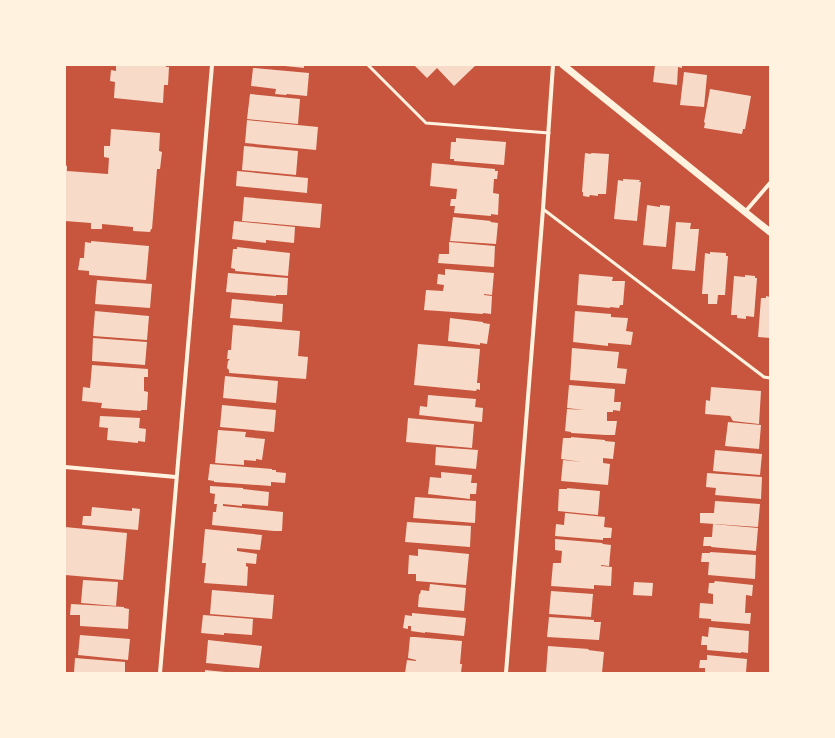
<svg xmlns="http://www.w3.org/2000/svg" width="835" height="738" font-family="Manrope,sans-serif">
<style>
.building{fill:#f7dbc8}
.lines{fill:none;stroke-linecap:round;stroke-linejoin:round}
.service{stroke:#fff3e0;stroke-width:3}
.minor{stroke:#fff3e0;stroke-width:4}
.tertiary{stroke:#fff3e0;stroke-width:7}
</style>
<rect width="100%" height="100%" fill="#c8553d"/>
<g class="building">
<polygon points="116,65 166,65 166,67 169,67 168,85 164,85 163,103 114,98 115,82 110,81 111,70 116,71"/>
<polygon points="285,65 304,65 304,68 285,66"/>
<polygon points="414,65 476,65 454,86 437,68 427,78"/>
<polygon points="655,65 682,65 682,68 678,67 677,85 653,82"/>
<polygon points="253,68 309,73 307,96 287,94 286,95 275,94 276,89 251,86"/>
<polygon points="684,72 707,75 704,107 680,105"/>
<polygon points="710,89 751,96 745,129 743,129 742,134 704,128 705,123 704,122"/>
<polygon points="250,94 300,99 298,124 247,119"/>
<polygon points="247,120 318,127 316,150 245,143"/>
<polygon points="111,129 160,133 159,151 162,152 160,169 157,169 152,229 151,229 150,232 133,231 133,227 102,224 102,229 91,229 91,223 65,221 65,165 67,166 67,171 108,174 109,158 104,157 104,146 110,146"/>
<polygon points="456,138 468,139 506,142 504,165 454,161 454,159 450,159 451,142 456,142"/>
<polygon points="244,146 298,151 296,175 242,170"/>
<polygon points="585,153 591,154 591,153 609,154 606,194 598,194 598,196 590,195 589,197 583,196 583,192 582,192"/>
<polygon points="432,163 495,169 495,171 498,171 497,179 494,179 493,193 499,194 498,215 491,214 491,216 454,213 455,206 450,206 451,199 456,199 457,189 430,186"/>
<polygon points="237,171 308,178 307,193 236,186"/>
<polygon points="623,179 640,180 639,182 641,182 637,221 614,219 618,180 623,181"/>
<polygon points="244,197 322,204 320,228 242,221"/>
<polygon points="647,205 660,207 660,205 670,206 666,247 643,245"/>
<polygon points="453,217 491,221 490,222 498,223 496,244 450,241"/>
<polygon points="234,221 295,227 294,243 266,240 266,243 232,239"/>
<polygon points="676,222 691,223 690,229 699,229 695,271 672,269"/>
<polygon points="91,241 149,246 146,280 89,275 89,271 78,270 80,258 84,258 85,242 91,243"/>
<polygon points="449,242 495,246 494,267 438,263 439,254 449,254"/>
<polygon points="237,247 290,253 288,276 235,271 235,269 231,268 233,249 237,249"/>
<polygon points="710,252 726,253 726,256 728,256 725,295 718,295 717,304 708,304 708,294 702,294 705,253 710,254"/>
<polygon points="445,269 494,273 492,295 484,294 484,295 492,296 491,314 483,313 483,314 424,310 426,290 443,291 444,285 437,284 438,274 445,275"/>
<polygon points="228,273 288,278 287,295 276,295 276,296 226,292"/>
<polygon points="579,274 613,277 612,281 625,281 623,305 620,305 619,308 610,307 610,308 577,305"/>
<polygon points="745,275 755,276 755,278 757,278 754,317 746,316 746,319 737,318 737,315 731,315 734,276 745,277"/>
<polygon points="97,280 152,284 150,308 95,304"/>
<polygon points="766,296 770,297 770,338 758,337 761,298 766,298"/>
<polygon points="232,299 283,304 282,322 230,318"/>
<polygon points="95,311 149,316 147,340 93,336"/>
<polygon points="575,311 611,314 611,317 628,318 626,331 633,332 631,345 608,343 608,346 573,342"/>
<polygon points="450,318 483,322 483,323 490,324 487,344 480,343 480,345 448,341"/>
<polygon points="233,325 300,331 298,356 308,357 306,379 229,373 229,370 227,368 228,361 230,359 227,359 228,350 231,350"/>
<polygon points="93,338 147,342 145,365 92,361"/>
<polygon points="418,344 480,349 477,383 480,383 480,390 477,389 476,391 414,385"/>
<polygon points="572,348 619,352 617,368 627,369 625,384 570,380"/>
<polygon points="92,365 148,369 148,377 144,377 144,391 148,392 147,410 141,410 141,411 101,408 102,403 82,401 83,387 90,388"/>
<polygon points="225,376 278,381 276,403 223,398"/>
<polygon points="569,385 615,389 614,402 621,402 620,411 613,410 613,412 607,412 607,421 617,421 615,435 606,435 571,433 571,432 565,431 567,409 584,410 567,408"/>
<polygon points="711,387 761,391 759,424 733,421 730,416 705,414 706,400 710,401"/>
<polygon points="428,395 476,399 475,407 483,408 482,422 419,415 420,406 427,407"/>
<polygon points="222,405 276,410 274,432 220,427"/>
<polygon points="100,416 140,418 139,428 146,429 145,442 138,441 138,443 107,440 108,428 99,427"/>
<polygon points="408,418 474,424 472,448 406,442"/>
<polygon points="728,422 761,425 759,449 725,446"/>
<polygon points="218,430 246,432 245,437 265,439 262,460 256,459 256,461 244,460 244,465 215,463"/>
<polygon points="571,437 605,440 605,441 615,442 613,459 603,458 603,463 610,464 608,485 561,481 563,460 582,462 561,459 563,438 571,438"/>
<polygon points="436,447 478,450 476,469 435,465"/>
<polygon points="715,450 762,454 760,475 713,471"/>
<polygon points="210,464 272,469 272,470 276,470 276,472 286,473 285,483 271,482 271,486 214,482 214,481 208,480"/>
<polygon points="441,472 472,475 471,483 477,483 476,494 470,494 470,499 428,494 430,477 441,478"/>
<polygon points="707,473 762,477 761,499 715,495 716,488 706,487"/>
<polygon points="210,486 243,488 243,489 269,492 268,506 242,504 242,506 223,504 223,506 283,512 282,531 274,531 212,525 213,512 216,512 217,504 214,504 215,494 210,493"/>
<polygon points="567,488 600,491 598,515 558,511 559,489 567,489"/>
<polygon points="415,497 476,501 475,523 413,518"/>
<polygon points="715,501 760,504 758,527 700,523 700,513 714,513"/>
<polygon points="92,507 132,511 132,508 140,509 138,530 82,525 83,516 91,516"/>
<polygon points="565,513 605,517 604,527 612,528 611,538 603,538 603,540 555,536 556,524 564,525"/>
<polygon points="407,522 471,526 470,547 405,542"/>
<polygon points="713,524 758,528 756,551 711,547 711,546 703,546 704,537 712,537"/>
<polygon points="65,527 127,533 123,580 65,575"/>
<polygon points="205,529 262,535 260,550 237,548 237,551 257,554 256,564 246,563 246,566 248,567 247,586 204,583 206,563 202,563"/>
<polygon points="555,539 602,543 603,544 611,545 609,566 601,565 601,566 612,567 611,586 594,585 594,589 551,586 553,563 561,563 562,551 555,550"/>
<polygon points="418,549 469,554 466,585 416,581 416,574 408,574 409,555 418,556"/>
<polygon points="710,552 756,555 755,579 708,575 709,562 701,562 702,553 710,553"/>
<polygon points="83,580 118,582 116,606 81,603"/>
<polygon points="715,581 753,585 752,596 746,595 745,613 751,613 750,624 711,621 711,619 699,618 700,603 713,604 713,594 708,593 709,583 714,583"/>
<polygon points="634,582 653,583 652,596 633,595"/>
<polygon points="430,584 466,588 464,611 418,607 419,594 420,594 421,590 429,591"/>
<polygon points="212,590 274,595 272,619 210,614"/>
<polygon points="551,591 593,594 591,617 549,614"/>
<polygon points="71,604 124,607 124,608 129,609 128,629 80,626 80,615 70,615"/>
<polygon points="412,613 466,618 464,636 425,632 425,633 411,631 411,626 408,626 408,629 403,628 405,615 412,616"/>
<polygon points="203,615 253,619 252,635 224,633 224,635 201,633"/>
<polygon points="549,617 594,620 594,622 601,622 599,640 547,637"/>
<polygon points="709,627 749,631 748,653 741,652 741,653 707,650 707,645 701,645 702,636 708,637"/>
<polygon points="80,635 130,639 128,660 78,655"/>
<polygon points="410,637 415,637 462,641 460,664 462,664 461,673 405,673 407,660 416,661 416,660 408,658"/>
<polygon points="208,640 262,646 259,668 206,663"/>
<polygon points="548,646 589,649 588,650 604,652 602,673 546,673"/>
<polygon points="707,655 747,659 746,673 705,673 705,668 699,668 700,660 707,660"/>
<polygon points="75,658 125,662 125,673 74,673"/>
<polygon points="205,670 225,672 225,673 205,673"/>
</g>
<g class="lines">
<g class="service">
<polyline points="368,65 426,123 549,133"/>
<polyline points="543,209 764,377 770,378"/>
</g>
<g class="minor">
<polyline points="745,212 770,183"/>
<polyline points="65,467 176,477"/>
<polyline points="160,673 212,65"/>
<polyline points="506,673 543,209 553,65"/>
</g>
<polyline class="tertiary" points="563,65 770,232"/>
</g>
<rect width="835" height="738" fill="none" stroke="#fff3e0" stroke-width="132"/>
</svg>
